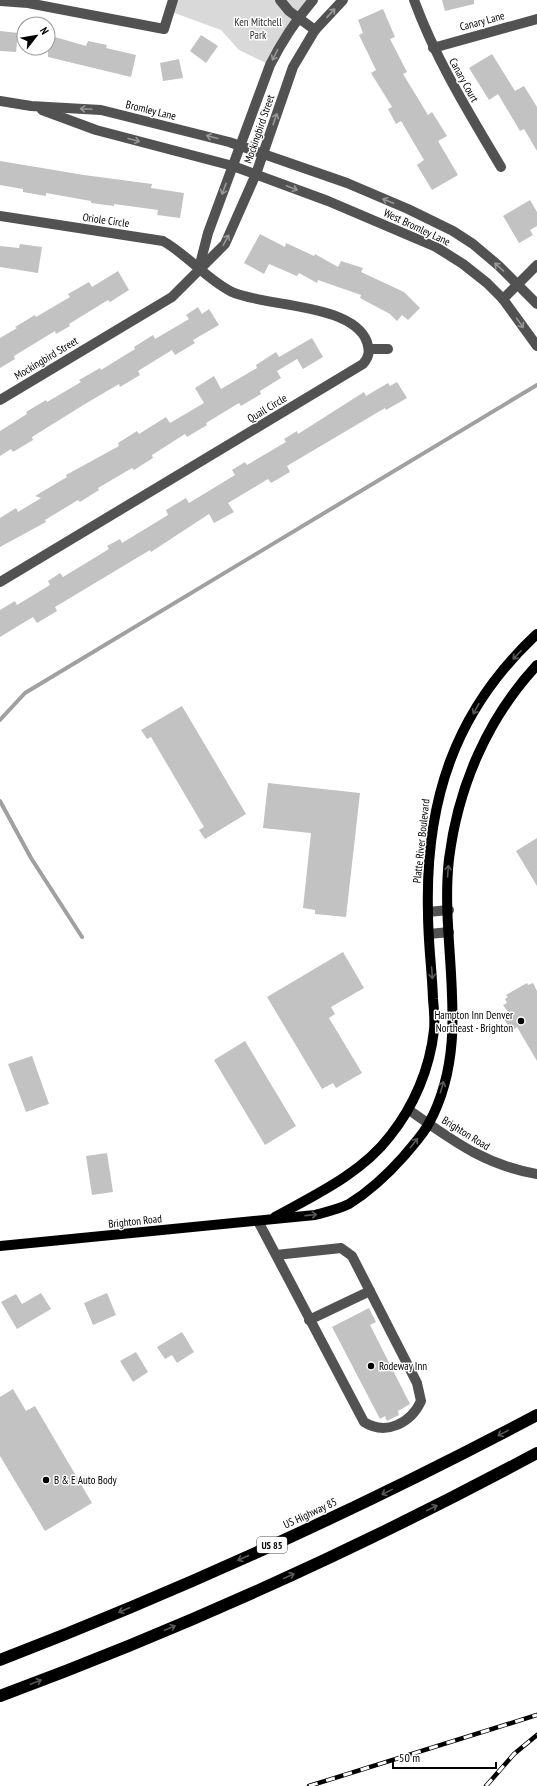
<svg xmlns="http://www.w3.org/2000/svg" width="537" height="1786" font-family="'PT Sans Narrow',sans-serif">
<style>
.green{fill:#d9d9d9}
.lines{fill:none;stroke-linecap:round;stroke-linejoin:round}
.stream{stroke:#a0a0a0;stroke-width:4}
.building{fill:#c2c2c2}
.minor{stroke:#525252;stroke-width:10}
.major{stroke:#000;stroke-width:10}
.highway{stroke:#000;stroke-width:12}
.rail-casing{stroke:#000;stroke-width:4.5}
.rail{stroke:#fff;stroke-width:3;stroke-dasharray:9;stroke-linecap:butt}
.oneway{stroke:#979797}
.oneway2{stroke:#595959}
.poi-dot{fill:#000;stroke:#fff;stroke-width:1.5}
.labels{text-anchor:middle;stroke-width:3;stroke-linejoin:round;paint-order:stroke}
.shield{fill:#fff;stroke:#4c4c4c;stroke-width:1}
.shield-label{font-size:10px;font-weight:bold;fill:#000}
.street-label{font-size:11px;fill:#000;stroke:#fff}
.park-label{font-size:11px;fill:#303030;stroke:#fff}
.poi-label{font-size:11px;fill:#000;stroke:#fff;text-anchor:start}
</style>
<rect width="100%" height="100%" fill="#fff"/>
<polygon class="green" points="173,0 313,0 270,65 239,50 221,30 169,11"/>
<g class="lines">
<g class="stream">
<polyline points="0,720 25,693 537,385"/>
<polyline points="0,801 31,858 82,937"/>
</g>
</g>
<g class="building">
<polygon points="442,0 474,0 474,4 445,11"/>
<polygon points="383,9 395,37 390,39 407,72 403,74 428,115 432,112 447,136 438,141 458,175 432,190 417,165 424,160 401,121 396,124 388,109 392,107 371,73 376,70 359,35 363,33 358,20"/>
<polygon points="0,31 18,33 16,52 0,51"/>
<polygon points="48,35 86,46 88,41 107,45 106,48 136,55 131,77 48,57"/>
<polygon points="201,35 218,46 206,63 190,51"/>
<polygon points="492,54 515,91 524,86 537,107 537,151 524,129 520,131 498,94 489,100 469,68"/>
<polygon points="179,59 183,78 163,81 160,63"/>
<polygon points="0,161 84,175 152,184 151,188 184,193 180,218 157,215 158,210 114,204 114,206 91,203 91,201 46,193 46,196 23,192 23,189 0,185"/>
<polygon points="530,200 537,212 537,226 530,230 533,235 519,243 503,216"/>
<polygon points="260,234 285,247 286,243 314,256 315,254 338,267 341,261 363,268 361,272 404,292 420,308 408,320 402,315 397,321 390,314 360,298 361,295 318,280 317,283 299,273 297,276 269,264 264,274 244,263"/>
<polygon points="20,244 42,247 38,273 0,267 0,246 19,248"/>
<polygon points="118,271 129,290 110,302 108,300 69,324 70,326 56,334 55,331 14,356 15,359 0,368 0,338 17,328 15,327 35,315 36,317 70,297 68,294 89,282 92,287"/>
<polygon points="198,307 202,314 209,309 219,325 193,340 195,343 175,355 172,350 138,371 140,375 120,387 119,384 85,404 32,437 33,440 13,452 11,449 0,456 0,431 27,414 26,412 46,400 47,402 81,382 79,380 100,368 101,370 135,349 134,347 153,335 155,339 189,319 186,315"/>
<polygon points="312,338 323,357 303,369 297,359 277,371 281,378 260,391 261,394 241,406 239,403 206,423 207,425 187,437 185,434 152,455 153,458 134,470 132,468 98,488 99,490 80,502 78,500 45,520 46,522 0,547 0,518 16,508 18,512 41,498 35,496 67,477 66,475 119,446 118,443 137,431 139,434 166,417 170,423 204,403 195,388 214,376 221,389 257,368 256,365 276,352 279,357"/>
<polygon points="397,382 407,398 386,410 385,408 287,466 290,472 271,483 268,479 228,503 234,512 214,523 209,514 151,552 150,550 55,607 57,611 37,623 33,617 0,637 0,610 15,601 17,605 50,585 48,581 60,573 63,577 109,549 107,546 120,539 122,543 168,515 166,510 186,498 189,503 235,475 232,470 245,462 247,465 286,442 284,439 297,431 298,434 364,392 366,396 388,383 390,386"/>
<polygon points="182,706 246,814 205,839 199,830 204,827 151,737 147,739 141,730"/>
<polygon points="268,783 360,793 346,917 315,914 315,910 303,908 311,833 263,828"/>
<polygon points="537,838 537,886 516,851"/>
<polygon points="343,952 364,988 331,1007 335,1014 329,1018 362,1073 336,1088 333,1083 322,1089 267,997"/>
<polygon points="527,983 528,985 533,983 537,991 537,1061 517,1027 511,1031 502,1015 508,1012 503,1005 507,1003 505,999 508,997 506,995"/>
<polygon points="245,1041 296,1126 265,1145 214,1060"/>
<polygon points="32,1056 49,1104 26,1112 8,1064"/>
<polygon points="107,1153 113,1192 92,1195 86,1156"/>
<polygon points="41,1293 51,1309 17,1329 1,1302 16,1294 22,1304"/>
<polygon points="107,1293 116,1315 93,1325 84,1303"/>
<polygon points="369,1308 376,1322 370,1325 410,1404 398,1411 399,1415 387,1421 385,1416 380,1419 332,1327"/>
<polygon points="182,1332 194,1352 177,1363 172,1355 165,1359 157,1347"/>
<polygon points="136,1352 148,1372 133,1382 120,1361"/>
<polygon points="13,1389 26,1411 35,1406 92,1503 45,1531 0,1456 0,1397"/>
</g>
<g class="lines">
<g class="minor">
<polyline points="280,0 289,11 315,30"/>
<path d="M414 0C436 60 469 113 501 167"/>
<polyline points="0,1 28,3 164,29 173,0"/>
<polyline points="433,48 537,19"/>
<polyline points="0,101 31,106 101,110 229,142 347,183 408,209 453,231 473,244 499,266 537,304"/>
<polyline points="42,110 96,130 233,166 328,201 436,247 463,264 487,283 503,299 537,346"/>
<path d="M0 216 163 241C188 255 207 280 232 292 265 307 353 303 367 342 370 352 369 357 363 364L0 582"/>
<path d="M199 268 208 233 270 65C282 41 296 20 313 0"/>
<polyline points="503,299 537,265"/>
<polyline points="369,349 388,349"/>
<polyline points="0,400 172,297 225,244 256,174 293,67 315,30 343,0"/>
<polyline points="428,912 449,910"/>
<polyline points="429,934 449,932"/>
<path d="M409 1110C452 1140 484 1165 537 1174"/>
<path d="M258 1221 364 1422C386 1436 411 1423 421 1401L417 1383 352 1256 341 1248 276 1255"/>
<polyline points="309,1320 370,1291"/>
</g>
<g class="major">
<path d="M275 1217C315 1195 362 1173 390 1136 414 1106 430 1068 434 1030 435 1020 434 1009 433 999 432 970 428 942 428 913 425 802 454 711 537 634"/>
<path d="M0 1246 315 1215C326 1212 339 1209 349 1204 370 1191 388 1174 404 1156 412 1146 423 1135 429 1123 474 1040 439 947 449 859 458 787 487 719 537 665"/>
</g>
<g class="highway">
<path d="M0 1660C184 1589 363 1507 537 1415"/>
<path d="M0 1696C184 1628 364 1546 537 1453"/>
</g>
<g class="rail-casing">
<g id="rail">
<polyline points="309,1786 537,1715"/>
<polyline points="486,1786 514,1754 537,1735"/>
</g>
</g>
<use href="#rail" class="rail"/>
</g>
<defs><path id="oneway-shaft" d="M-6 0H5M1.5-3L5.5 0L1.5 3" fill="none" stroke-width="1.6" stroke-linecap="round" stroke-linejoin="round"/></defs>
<g class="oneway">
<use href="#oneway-shaft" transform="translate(331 13) rotate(-47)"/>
<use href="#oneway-shaft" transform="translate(275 55) rotate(117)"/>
<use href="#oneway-shaft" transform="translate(86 109) rotate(-177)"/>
<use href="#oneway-shaft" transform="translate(275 119) rotate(-71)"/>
<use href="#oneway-shaft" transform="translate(212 137) rotate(-165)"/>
<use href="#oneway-shaft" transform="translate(134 140) rotate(15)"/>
<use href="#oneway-shaft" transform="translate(292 188) rotate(21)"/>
<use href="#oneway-shaft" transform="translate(224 189) rotate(110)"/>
<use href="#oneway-shaft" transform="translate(388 201) rotate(-157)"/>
<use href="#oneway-shaft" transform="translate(226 240) rotate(-62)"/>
<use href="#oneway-shaft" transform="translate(499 267) rotate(-139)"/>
<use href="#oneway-shaft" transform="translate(520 323) rotate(55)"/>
</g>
<g class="oneway2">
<use href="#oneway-shaft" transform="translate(517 655) rotate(134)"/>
<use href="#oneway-shaft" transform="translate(476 709) rotate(119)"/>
<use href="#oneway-shaft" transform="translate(448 871) rotate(-86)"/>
<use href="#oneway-shaft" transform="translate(432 973) rotate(86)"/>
<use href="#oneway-shaft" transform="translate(442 1087) rotate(-74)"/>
<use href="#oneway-shaft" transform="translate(414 1143) rotate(-52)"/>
<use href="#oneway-shaft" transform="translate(311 1215) rotate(-6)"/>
<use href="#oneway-shaft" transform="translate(503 1433) rotate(152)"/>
<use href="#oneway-shaft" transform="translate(387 1492) rotate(154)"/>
<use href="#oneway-shaft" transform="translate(432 1508) rotate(-26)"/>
<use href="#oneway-shaft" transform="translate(243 1558) rotate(156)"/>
<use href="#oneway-shaft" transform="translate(289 1576) rotate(-24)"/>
<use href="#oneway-shaft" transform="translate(124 1610) rotate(157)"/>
<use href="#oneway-shaft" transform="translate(170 1628) rotate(-23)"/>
<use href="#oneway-shaft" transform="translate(36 1682) rotate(-21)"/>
</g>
<g class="poi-dot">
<circle cx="521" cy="1021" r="4"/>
<circle cx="371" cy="1366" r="4"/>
<circle cx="46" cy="1480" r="4"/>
</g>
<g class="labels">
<rect class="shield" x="257" y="1537" width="30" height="16" rx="3"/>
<g class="shield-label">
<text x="272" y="1549">US 85</text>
</g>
<g class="street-label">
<text transform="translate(482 21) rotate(-15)" y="4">Canary Lane</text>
<text transform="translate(464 80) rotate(61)" y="4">Canary Court</text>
<text transform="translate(151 110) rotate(14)" y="4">Bromley Lane</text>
<text transform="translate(259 129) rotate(-71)" y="4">Mockingbird Street</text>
<text transform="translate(106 220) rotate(8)" y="4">Oriole Circle</text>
<text transform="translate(417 227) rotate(25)" y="4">West Bromley Lane</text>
<text transform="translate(46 358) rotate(-31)" y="4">Mockingbird Street</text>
<text transform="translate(267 408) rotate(-31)" y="4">Quail Circle</text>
<text transform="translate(421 841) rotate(-84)" y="4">Platte River Boulevard</text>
<text transform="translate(466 1133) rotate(32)" y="4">Brighton Road</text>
<text transform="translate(135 1221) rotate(-6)" y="4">Brighton Road</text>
<text transform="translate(310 1513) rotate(-25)" y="4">US Highway 85</text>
</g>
<g class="park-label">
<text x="258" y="26">Ken Mitchell<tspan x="258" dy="13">Park</tspan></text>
</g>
<g class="poi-label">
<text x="513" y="1019" text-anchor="end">Hampton Inn Denver<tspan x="513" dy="13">Northeast - Brighton</tspan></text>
<text x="379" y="1370">Rodeway Inn</text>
<text x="54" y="1484">B &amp; E Auto Body</text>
</g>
</g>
<g transform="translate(36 36) rotate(59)"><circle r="19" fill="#ffffff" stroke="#999999"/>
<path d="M0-3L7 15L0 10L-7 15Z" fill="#000000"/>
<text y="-6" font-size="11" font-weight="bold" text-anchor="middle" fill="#000000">N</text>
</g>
<path d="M393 1762v6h103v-6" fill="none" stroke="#000000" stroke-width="2"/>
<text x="399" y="1762" font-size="12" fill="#000000" stroke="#ffffff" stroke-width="3" paint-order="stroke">50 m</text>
</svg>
